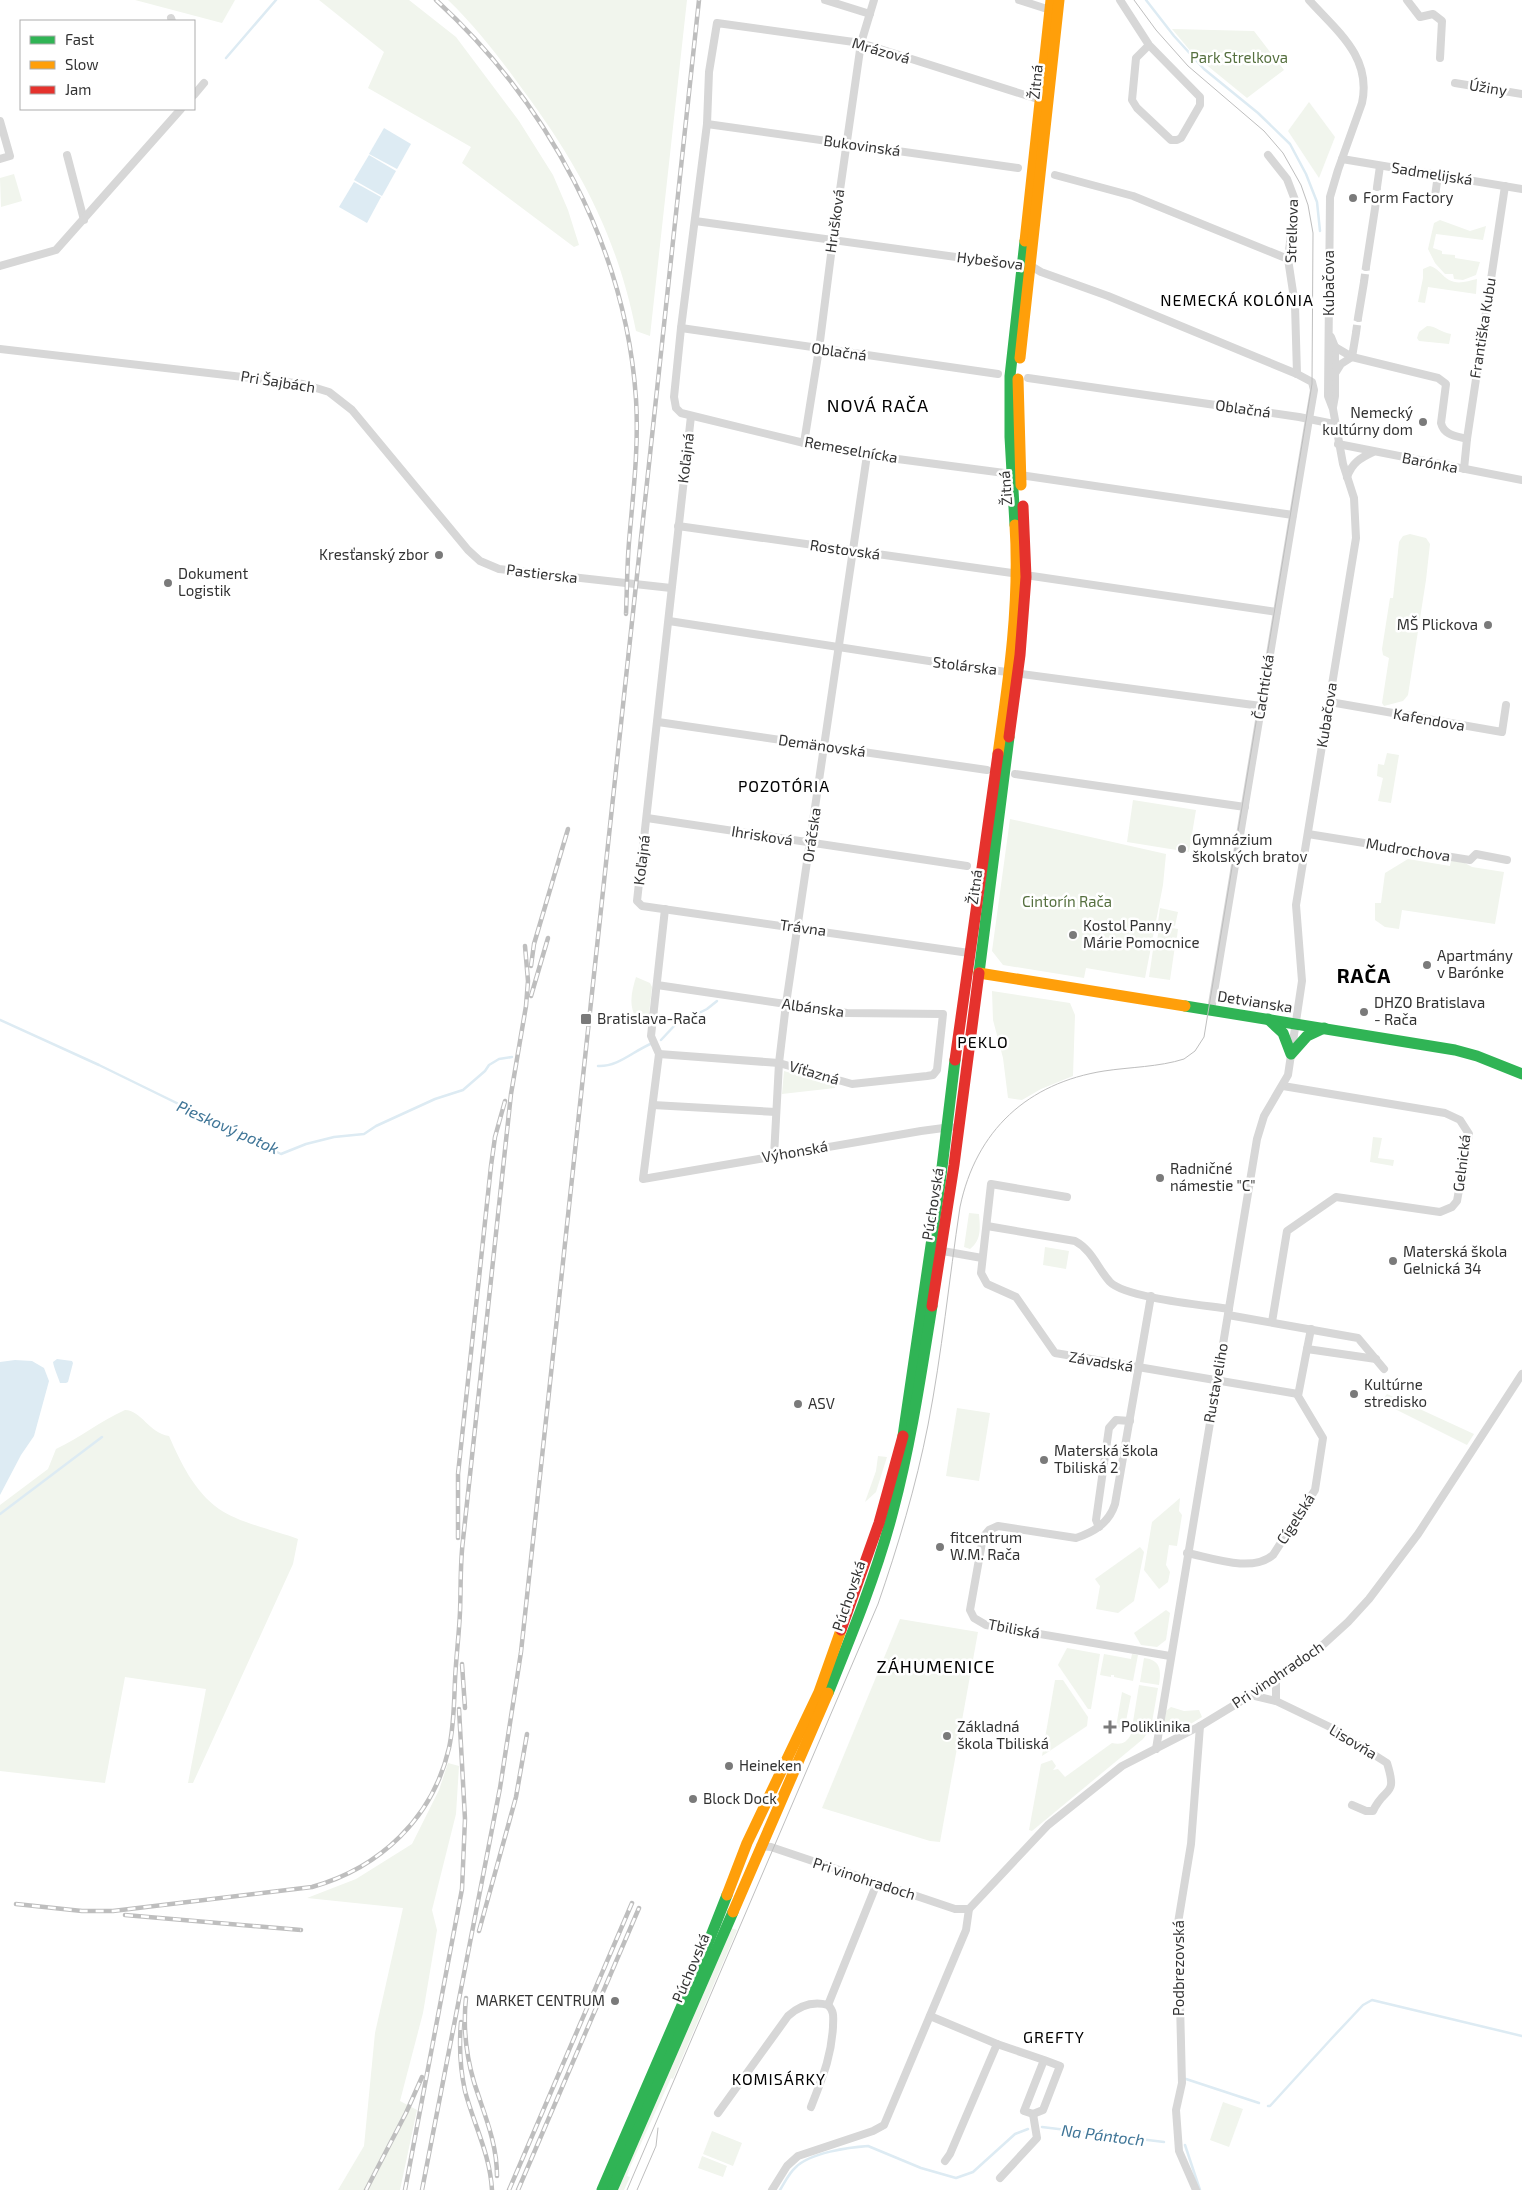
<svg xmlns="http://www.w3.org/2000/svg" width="1522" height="2190" font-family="'Exo 2',sans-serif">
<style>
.green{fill:#f1f5ed}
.water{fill:#ddebf3}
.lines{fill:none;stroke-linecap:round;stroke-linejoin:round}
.stream{stroke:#ddebf3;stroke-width:2.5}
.street-tunnel{stroke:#d6d6d6;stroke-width:8;stroke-dasharray:8 4;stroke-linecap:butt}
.street{stroke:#d7d7d7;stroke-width:8}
.fast{stroke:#30b455;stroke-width:11}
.slow{stroke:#ff9f0a;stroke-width:11}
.jam{stroke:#e5322d;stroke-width:11}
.tram{stroke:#bebebe;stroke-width:1}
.rail-casing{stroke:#bebebe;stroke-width:4.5}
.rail{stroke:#fff;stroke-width:2.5;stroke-dasharray:8;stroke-linecap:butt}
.poi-dot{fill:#7a7a7a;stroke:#fff;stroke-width:2}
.labels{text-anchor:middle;stroke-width:5;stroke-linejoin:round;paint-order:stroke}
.street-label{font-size:15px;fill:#333;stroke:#fff}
.park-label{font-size:15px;fill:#56703f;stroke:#fff}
.poi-label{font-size:15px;fill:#333;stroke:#fff;text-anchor:start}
.neighbourhood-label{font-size:16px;letter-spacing:1px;fill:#000;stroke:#fff}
.water-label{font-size:16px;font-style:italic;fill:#3f7597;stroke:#fff}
.quarter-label{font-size:18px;letter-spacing:1px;fill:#000;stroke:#fff}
.district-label{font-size:20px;font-weight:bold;letter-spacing:1px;fill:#000;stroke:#fff}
</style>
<rect width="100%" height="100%" fill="#fff"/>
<g class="green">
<polygon points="135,0 235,0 222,23"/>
<polygon points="319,0 409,0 456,37 519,121 553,175 568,210 579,245 574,247 462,163 471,147 368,88 384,52"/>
<path d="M448 0H687L650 336 636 331C617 236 580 167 523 90 500 58 476 27 448 0Z"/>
<polygon points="1172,29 1254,31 1284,70 1247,98 1193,54"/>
<polygon points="1309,102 1335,137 1319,178 1288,131"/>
<polygon points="14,174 22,201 1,207 0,178"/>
<polygon points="1440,220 1470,231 1486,226 1483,240 1436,234 1433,248 1442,251 1442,254 1455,255 1455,258 1480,262 1476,275 1463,280 1454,279 1453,274 1445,274 1435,263 1428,249 1434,223"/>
<path d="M1430 266C1438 268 1442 276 1449 280 1458 285 1468 281 1477 279L1476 294 1428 287 1425 303 1418 302 1423 278V269Z"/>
<path d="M1427 326C1436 326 1442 333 1451 334L1449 344 1419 341 1417 338 1419 332Z"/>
<polygon points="1410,534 1426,538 1430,544 1426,580 1408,695 1403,701 1384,706 1382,703 1389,658 1383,655 1382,649 1390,598 1393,598 1399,542 1403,536"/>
<polygon points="1387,753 1399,755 1391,803 1378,801 1383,778 1377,776 1378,764 1384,765"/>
<polygon points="1133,800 1196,810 1189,852 1127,842"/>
<polygon points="1010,819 1166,854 1163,885 1145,978 1086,968 1084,978 1003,965 992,951"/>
<polygon points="1408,859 1450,866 1451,860 1463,862 1472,867 1504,872 1495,924 1402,910 1399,929 1385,927 1375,920 1375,903 1381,903 1385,873"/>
<polygon points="1160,908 1178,912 1175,926 1158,922"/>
<polygon points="1159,926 1178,929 1176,945 1157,942"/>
<polygon points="1154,943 1175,946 1170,980 1149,977"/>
<path d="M636 977 650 983 652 987 648 1024 641 1023C627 1011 631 993 636 977Z"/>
<polygon points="992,991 1070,1003 1075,1015 1073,1076 1041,1089 1022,1100 1008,1098 1003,1058 993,1020"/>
<polygon points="784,1071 835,1086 835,1088 782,1094"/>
<polygon points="1373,1137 1382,1138 1378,1158 1394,1160 1393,1166 1370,1162"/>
<path d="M969 1213 979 1214C980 1227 982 1240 970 1249L964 1247Z"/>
<polygon points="1045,1247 1069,1251 1066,1269 1043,1265"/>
<polygon points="1387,1394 1474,1434 1467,1445 1381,1402"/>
<polygon points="957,1408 990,1413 979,1481 946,1476"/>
<path d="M125 1410C141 1410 149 1433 169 1436 181 1463 194 1491 219 1509 237 1522 276 1531 298 1539L293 1564 193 1783H188L206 1689 125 1677 105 1783 0 1771V1505L48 1469 56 1449C80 1438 100 1421 125 1410Z"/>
<polygon points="878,1456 887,1457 876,1492 865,1502 876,1471"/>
<polygon points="1180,1498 1179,1511 1182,1515 1177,1546 1169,1545 1166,1565 1170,1572 1168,1582 1159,1589 1144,1570 1152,1522"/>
<polygon points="1140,1547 1144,1552 1134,1601 1118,1613 1096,1609 1100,1586 1095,1579"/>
<polygon points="1166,1610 1170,1613 1166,1640 1157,1647 1141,1645 1134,1633"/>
<polygon points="900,1619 978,1632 940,1842 930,1841 822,1808"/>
<polygon points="1067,1648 1100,1654 1091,1709 1088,1709 1058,1665"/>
<polygon points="1104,1654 1131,1659 1132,1654 1138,1655 1133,1681 1114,1677 1114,1675 1111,1675 1111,1677 1100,1675"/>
<path d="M1144 1658C1161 1660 1161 1670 1159 1685L1140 1682Z"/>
<polygon points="1055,1680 1063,1680 1088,1717 1087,1726 1042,1756"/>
<path d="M1139 1685 1158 1688 1151 1728 1143 1739 1032 1831 1029 1830 1041 1764 1052 1760 1056 1766 1053 1770 1058 1769 1065 1777 1112 1743C1121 1745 1127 1743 1131 1734Z"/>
<polygon points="1122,1692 1131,1696 1125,1726 1123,1728 1116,1727"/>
<path d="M1171 1707 1184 1711 1199 1710 1202 1717 1174 1734C1162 1730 1165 1721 1166 1711Z"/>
<polygon points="448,1763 459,1766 456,1814 432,1910 437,1930 423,2013 400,2101 417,2110 400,2190 338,2190 364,2146 375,2033 403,1908 307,1898 356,1879 412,1844 439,1790"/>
<polygon points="731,1928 737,1930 673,2079 671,2078 631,2165 627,2176 630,2177 624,2190 616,2190"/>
<polygon points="1223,2102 1243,2109 1229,2147 1210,2140"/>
<polygon points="712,2131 742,2143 733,2166 703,2154"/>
<polygon points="702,2156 727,2166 723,2177 698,2168"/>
</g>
<g class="water">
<polygon points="384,128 411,144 397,169 369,154"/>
<polygon points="369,155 396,171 382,196 354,180"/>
<polygon points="354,182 381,197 367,223 339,207"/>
<path d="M57 1359 72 1361 73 1363 68 1382 66 1383H60C58 1377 54 1368 53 1362Z"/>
<polygon points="15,1360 32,1361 44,1368 49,1381 34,1436 21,1455 0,1495 0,1362"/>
</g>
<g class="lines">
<g class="stream">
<polyline points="1146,0 1174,36 1204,69 1258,113 1290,144 1306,174 1317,202 1320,231"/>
<polyline points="226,58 276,0"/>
<polyline points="0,1020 99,1065 281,1154 306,1144 334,1137 364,1134 376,1126 435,1099 463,1090 485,1071 489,1065 499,1059 512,1057"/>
<polyline points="661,1040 675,1025 707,1009 717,1001"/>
<path d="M598 1066C619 1067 634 1050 653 1043"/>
<polyline points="0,1514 102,1437"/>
<polyline points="1186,2079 1259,2103"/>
<polyline points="1268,2106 1270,2106 1332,2038 1363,2005 1372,2000 1522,2036"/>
<polyline points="1042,2127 1164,2142"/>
<polyline points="1185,2145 1200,2190"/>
<path d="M780 2190C785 2182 789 2173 796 2167 810 2153 849 2147 868 2146L921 2168 956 2178 973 2172 1015 2134 1028 2129"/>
</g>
<g class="street-tunnel">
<polyline points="1376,202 1377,187"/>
<polyline points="1364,282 1366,267"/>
<polyline points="1356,333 1358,318"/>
</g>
<g class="street">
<polyline points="825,0 870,14"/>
<polyline points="1019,0 1044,8"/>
<polyline points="1120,0 1149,45 1200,97 1200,105 1181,138 1177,140 1171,140 1137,108 1132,100 1136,58 1149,45"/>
<polyline points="1407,0 1420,17 1433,14 1442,21 1440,58"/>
<polyline points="171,18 172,21"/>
<polyline points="1455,83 1522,94"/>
<polyline points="194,95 204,83"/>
<polyline points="0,121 10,156 0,159"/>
<polyline points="707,124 1018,168"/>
<polyline points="67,155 84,220"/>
<polyline points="1268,155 1287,179 1295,200 1288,259 1295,305 1297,374"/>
<polyline points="1342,159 1522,189"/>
<polyline points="1055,175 1133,196 1288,259"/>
<polyline points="1377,187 1380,166"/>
<polyline points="1435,196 1438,175"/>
<polyline points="695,221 1014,265 1031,266 1041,272 1108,296 1297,374 1312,382 1314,390 1309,419 1211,1010"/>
<polyline points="0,266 56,250 181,109"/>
<polyline points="1366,267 1376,202"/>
<polyline points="1358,318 1364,282"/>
<polyline points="681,328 998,374"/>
<path d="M1331 337 1335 347 1352 357 1438 378 1446 384 1441 423C1444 435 1455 436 1467 439"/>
<polyline points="0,349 303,384 329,392 352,410 468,550 480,561 499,569 671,588"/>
<polyline points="1352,357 1356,333"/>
<polyline points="1336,372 1341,364 1352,357"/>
<polyline points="1028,378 1299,417 1334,424"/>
<polyline points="1333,407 1335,396 1335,347"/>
<polyline points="691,416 637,901 642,906 969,953"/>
<polyline points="804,443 819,349 833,239 861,43 874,0"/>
<polyline points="1338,444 1522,480"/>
<polyline points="1464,469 1467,439 1505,186"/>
<polyline points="1012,474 867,455 804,443 681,413 676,408 674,397 681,328 707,124 709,72 717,23 861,43 1041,100"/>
<polyline points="1020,475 1293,515"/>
<path d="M1347 477C1352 463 1360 458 1373 452"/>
<polyline points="678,526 1012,573"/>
<polyline points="1032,576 1277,612"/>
<polyline points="669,621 955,665 1261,706"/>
<polyline points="1330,702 1502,732 1506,705"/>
<polyline points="658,722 987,770"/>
<polyline points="1015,774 1245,807"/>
<polyline points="647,818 967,866"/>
<polyline points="1308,834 1470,860 1476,854 1507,860"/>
<polyline points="665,909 651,1036 659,1054 643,1179 921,1131 951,1127"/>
<polyline points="657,985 847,1013 943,1014 937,1070 933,1075 927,1076 852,1084 779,1063 659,1054"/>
<polyline points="653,1105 776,1112"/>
<polyline points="774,1156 779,1063 786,1004 867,455"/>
<polyline points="1067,1197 991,1184 981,1273 987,1284 1016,1297 1055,1353 1298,1394"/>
<path d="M987 1226 1075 1241C1092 1250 1098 1269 1110 1282 1126 1298 1203 1305 1229 1309"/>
<polyline points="937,1250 982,1258"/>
<path d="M1151 1296 1115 1504C1109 1523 1094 1532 1076 1538L998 1526 989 1530 983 1537 970 1610 974 1618 986 1625 1170 1656"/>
<polyline points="1228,1315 1358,1338 1384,1369"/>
<polyline points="1272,1322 1287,1231 1336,1197 1440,1212 1452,1207 1457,1201 1469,1134 1460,1120 1445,1113 1283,1086"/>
<polyline points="1311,1329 1307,1349 1376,1359"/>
<polyline points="1099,1527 1096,1520 1109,1428 1116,1420 1130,1421"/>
<path d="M1187 1553C1212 1558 1252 1573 1273 1555L1315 1490 1323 1438 1298 1396 1307 1349"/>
<polyline points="1251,1695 1276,1701 1276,1678"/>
<path d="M1276 1701 1332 1728 1387 1763C1398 1798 1385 1785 1373 1811H1366L1352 1805"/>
<path d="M1156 1749 1257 1139 1264 1116 1288 1075 1302 981 1296 905 1356 538 1354 498 1343 464 1333 409 1328 396 1330 197 1338 170 1362 103C1372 57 1337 31 1309 0"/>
<polyline points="760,1846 771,1847 955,1909 969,1909 1048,1825 1122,1766 1200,1726 1251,1695 1314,1653 1348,1622 1369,1599 1418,1534 1522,1374"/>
<polyline points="930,2016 997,2044 950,2154 945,2161"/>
<polyline points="997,2044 1044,2060 1024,2111 1033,2114 1043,2110 1060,2066 1044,2060"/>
<path d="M811 2107C822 2078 831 2059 833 2027 833 2018 835 2012 828 2005"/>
<path d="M718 2113 788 2016C799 2006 813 2001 828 2005L877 1883"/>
<polyline points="1000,2178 1037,2138 1033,2114"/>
<polyline points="772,2190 787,2166 798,2156 873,2131 884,2125 966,1930 969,1909"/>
<polyline points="1196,2190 1179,2151 1176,2110 1182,2083 1178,1923 1191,1844 1200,1726"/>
</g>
<g class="fast">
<polyline points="1015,525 1010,437 1010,376 1025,241"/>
<polyline points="979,973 1009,737"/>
<polyline points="1185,1006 1455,1050 1477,1056 1522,1074"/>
<polyline points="1268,1019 1283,1033 1291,1054 1307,1036 1324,1028"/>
<polyline points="903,1436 940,1184 955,1060"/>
<path d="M828 1693C852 1634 877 1573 893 1511 911 1443 921 1374 932 1306"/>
<polyline points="602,2190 699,1966 727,1895"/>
<polyline points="612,2190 733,1912"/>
</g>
<g class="slow">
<polyline points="1025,241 1051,0"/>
<polyline points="1020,358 1059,0"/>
<polyline points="1018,379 1021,485"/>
<path d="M998 754C1009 678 1020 602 1015 525"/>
<polyline points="979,973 1185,1006"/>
<polyline points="727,1895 747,1843 819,1692 841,1630"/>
<polyline points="733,1912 828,1693"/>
</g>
<g class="jam">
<polyline points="1009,737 1020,655 1026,577 1023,506"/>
<polyline points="955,1060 998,754"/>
<polyline points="932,1306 954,1165 979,973"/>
<polyline points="841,1630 879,1523 903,1436"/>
</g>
<g class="tram">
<path d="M627 2190 878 1604C898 1546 916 1486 928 1425 942 1353 949 1280 960 1207 976 1130 1028 1083 1104 1071 1130 1067 1159 1067 1184 1059L1195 1051 1204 1037 1312 384 1313 233 1308 205 1301 185 1283 153 1264 131 1188 66 1156 30 1134 0"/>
<polyline points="637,2190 656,2146 658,2128"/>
</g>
<g class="rail-casing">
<g id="rail">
<path d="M436 0C547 102 626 247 636 399 639 447 633 494 629 542 627 566 627 590 626 614"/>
<polyline points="531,966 534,944 568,829"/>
<polyline points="531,996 548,938"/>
<polyline points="458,1538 458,1474 491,1166 495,1137 505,1101"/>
<polyline points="462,1664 465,1708"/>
<path d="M16 1904 82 1911H113L312 1887C380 1868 433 1818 449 1748 454 1726 454 1703 455 1680 456 1658 459 1635 460 1612 461 1588 460 1564 463 1540L511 1094 526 1006 528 981 525 946"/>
<polyline points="125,1915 301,1930"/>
<polyline points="479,1931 516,1797 527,1734"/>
<path d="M466 1998C463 2026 466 2055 474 2082 484 2114 497 2142 497 2176"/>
<path d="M461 2022C459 2045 460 2068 465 2091 474 2125 490 2154 492 2190"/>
<polyline points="366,2190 406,2113 422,2077"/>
<polyline points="405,2190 462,1889 465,1819 459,1709"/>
<polyline points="422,2190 500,1788 521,1652 699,0"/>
<polyline points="509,2190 632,1903"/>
<polyline points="518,2190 639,1908"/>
</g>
</g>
<use href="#rail" class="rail"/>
</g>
<g class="poi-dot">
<circle cx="1353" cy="198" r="5"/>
<circle cx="1423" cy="422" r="5"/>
<circle cx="439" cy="555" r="5"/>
<circle cx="168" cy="583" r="5"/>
<circle cx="1488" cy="625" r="5"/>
<circle cx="1182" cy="849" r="5"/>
<circle cx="1073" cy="935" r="5"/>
<circle cx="1427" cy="965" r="5"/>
<circle cx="1364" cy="1012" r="5"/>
<rect x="580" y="1013" width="12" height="12" rx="2.5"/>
<circle cx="1160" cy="1178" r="5"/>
<circle cx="1393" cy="1261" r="5"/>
<circle cx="1354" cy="1394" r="5"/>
<circle cx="798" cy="1404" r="5"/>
<circle cx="1044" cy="1460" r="5"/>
<circle cx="940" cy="1547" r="5"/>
<path d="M1107.5 1719.5h5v5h5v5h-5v5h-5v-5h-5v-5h5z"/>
<circle cx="947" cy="1736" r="5"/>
<circle cx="729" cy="1766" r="5"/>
<circle cx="693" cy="1799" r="5"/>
<circle cx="615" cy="2001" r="5"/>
</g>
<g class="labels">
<g class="street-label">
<text transform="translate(881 51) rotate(16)" y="5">Mrázová</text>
<text transform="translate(1036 82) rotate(-84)" y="5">Žitná</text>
<text transform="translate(1488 88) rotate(9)" y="5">Úžiny</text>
<text transform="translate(862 146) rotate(8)" y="5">Bukovinská</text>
<text transform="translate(1432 174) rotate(9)" y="5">Sadmelijská</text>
<text transform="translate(835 221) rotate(-82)" y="5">Hrušková</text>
<text transform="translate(1292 231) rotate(-88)" y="5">Strelkova</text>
<text transform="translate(990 261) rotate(7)" y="5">Hybešova</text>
<text transform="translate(1329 283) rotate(-90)" y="5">Kubačova</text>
<text transform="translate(1483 328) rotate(-81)" y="5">Františka Kubu</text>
<text transform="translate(839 352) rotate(8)" y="5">Oblačná</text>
<text transform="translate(278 382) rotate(9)" y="5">Pri Šajbách</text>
<text transform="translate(1243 409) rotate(8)" y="5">Oblačná</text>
<text transform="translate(851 450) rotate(10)" y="5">Remeselnícka</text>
<text transform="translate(686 458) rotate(-83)" y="5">Koľajná</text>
<text transform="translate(1430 463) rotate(11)" y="5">Barónka</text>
<text transform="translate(1006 488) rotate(-94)" y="5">Žitná</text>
<text transform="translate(845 550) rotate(8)" y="5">Rostovská</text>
<text transform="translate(542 574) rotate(7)" y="5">Pastierska</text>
<text transform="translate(965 666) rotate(7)" y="5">Stolárska</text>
<text transform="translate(1264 687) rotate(-81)" y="5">Čachtická</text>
<text transform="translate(1327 715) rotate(-81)" y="5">Kubačova</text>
<text transform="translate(1429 720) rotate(10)" y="5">Kafendova</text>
<text transform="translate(822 746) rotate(8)" y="5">Demänovská</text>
<text transform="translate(812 835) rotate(-82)" y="5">Oráčska</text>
<text transform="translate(762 836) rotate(9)" y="5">Ihrisková</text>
<text transform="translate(1408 850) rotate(9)" y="5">Mudrochova</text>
<text transform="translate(642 860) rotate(-83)" y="5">Koľajná</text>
<text transform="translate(975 887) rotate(-82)" y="5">Žitná</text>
<text transform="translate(803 928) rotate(8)" y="5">Trávna</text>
<text transform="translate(1255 1002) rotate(9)" y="5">Detvianska</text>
<text transform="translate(813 1008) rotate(8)" y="5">Albánska</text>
<text transform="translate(814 1073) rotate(16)" y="5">Víťazná</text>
<text transform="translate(795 1152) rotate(-10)" y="5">Výhonská</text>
<text transform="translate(1462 1163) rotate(-83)" y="5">Gelnická</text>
<text transform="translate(933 1204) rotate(-81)" y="5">Púchovská</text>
<text transform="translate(1101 1362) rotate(9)" y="5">Závadská</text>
<text transform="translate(1216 1383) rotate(-80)" y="5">Rustaveliho</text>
<text transform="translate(1296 1519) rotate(-57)" y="5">Cígeľská</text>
<text transform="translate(849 1596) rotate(-71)" y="5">Púchovská</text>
<text transform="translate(1014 1629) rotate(11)" y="5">Tbiliská</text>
<text transform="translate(1278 1675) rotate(-34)" y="5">Pri vinohradoch</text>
<text transform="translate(1353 1742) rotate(31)" y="5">Lisovňa</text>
<text transform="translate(864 1879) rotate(18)" y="5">Pri vinohradoch</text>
<text transform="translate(691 1968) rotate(-67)" y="5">Púchovská</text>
<text transform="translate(1179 1968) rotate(-90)" y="5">Podbrezovská</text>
</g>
<g class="park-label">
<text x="1239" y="63">Park Strelkova</text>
<text x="1067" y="907">Cintorín Rača</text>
</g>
<g class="poi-label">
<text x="1363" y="203">Form Factory</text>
<text x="1413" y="418" text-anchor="end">Nemecký<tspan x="1413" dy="17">kultúrny dom</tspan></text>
<text x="429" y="560" text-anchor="end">Kresťanský zbor</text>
<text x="178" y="579">Dokument<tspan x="178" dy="17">Logistik</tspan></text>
<text x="1478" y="630" text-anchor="end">MŠ Plickova</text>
<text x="1192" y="845">Gymnázium<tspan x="1192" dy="17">školských bratov</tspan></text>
<text x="1083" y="931">Kostol Panny<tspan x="1083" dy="17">Márie Pomocnice</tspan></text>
<text x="1437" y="961">Apartmány<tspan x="1437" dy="17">v Barónke</tspan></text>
<text x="1374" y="1008">DHZO Bratislava<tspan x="1374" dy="17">- Rača</tspan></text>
<text x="597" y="1024">Bratislava-Rača</text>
<text x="1170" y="1174">Radničné<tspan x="1170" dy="17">námestie "C"</tspan></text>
<text x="1403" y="1257">Materská škola<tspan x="1403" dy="17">Gelnická 34</tspan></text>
<text x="1364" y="1390">Kultúrne<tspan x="1364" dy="17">stredisko</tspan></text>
<text x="808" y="1409">ASV</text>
<text x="1054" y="1456">Materská škola<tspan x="1054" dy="17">Tbiliská 2</tspan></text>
<text x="950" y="1543">fitcentrum<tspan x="950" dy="17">W.M. Rača</tspan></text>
<text x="957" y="1732">Základná<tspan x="957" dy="17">škola Tbiliská</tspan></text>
<text x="1121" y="1732">Poliklinika</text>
<text x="739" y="1771">Heineken</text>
<text x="703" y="1804">Block Dock</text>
<text x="605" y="2006" text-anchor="end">MARKET CENTRUM</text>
</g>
<g class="neighbourhood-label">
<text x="1237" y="306">NEMECKÁ KOLÓNIA</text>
<text x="784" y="792">POZOTÓRIA</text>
<text x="983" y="1048">PEKLO</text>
<text x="1054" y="2043">GREFTY</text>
<text x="779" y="2085">KOMISÁRKY</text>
</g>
<g class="water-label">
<text transform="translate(228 1127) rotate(24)" y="6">Pieskový potok</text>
<text transform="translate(1103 2135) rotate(7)" y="6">Na Pántoch</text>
</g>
<g class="quarter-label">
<text x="878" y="412">NOVÁ RAČA</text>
<text x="936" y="1673">ZÁHUMENICE</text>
</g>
<g class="district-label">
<text x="1364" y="983">RAČA</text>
</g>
</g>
<rect x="20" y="20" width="175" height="90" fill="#ffffff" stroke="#adadad"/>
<rect x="30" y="36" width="25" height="8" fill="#30b455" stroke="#adadad"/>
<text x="65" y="45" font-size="15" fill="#333333">Fast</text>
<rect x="30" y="61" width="25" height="8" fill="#ff9f0a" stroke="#adadad"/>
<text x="65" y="70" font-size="15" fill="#333333">Slow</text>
<rect x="30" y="86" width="25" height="8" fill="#e5322d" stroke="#adadad"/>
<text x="65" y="95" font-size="15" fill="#333333">Jam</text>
</svg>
